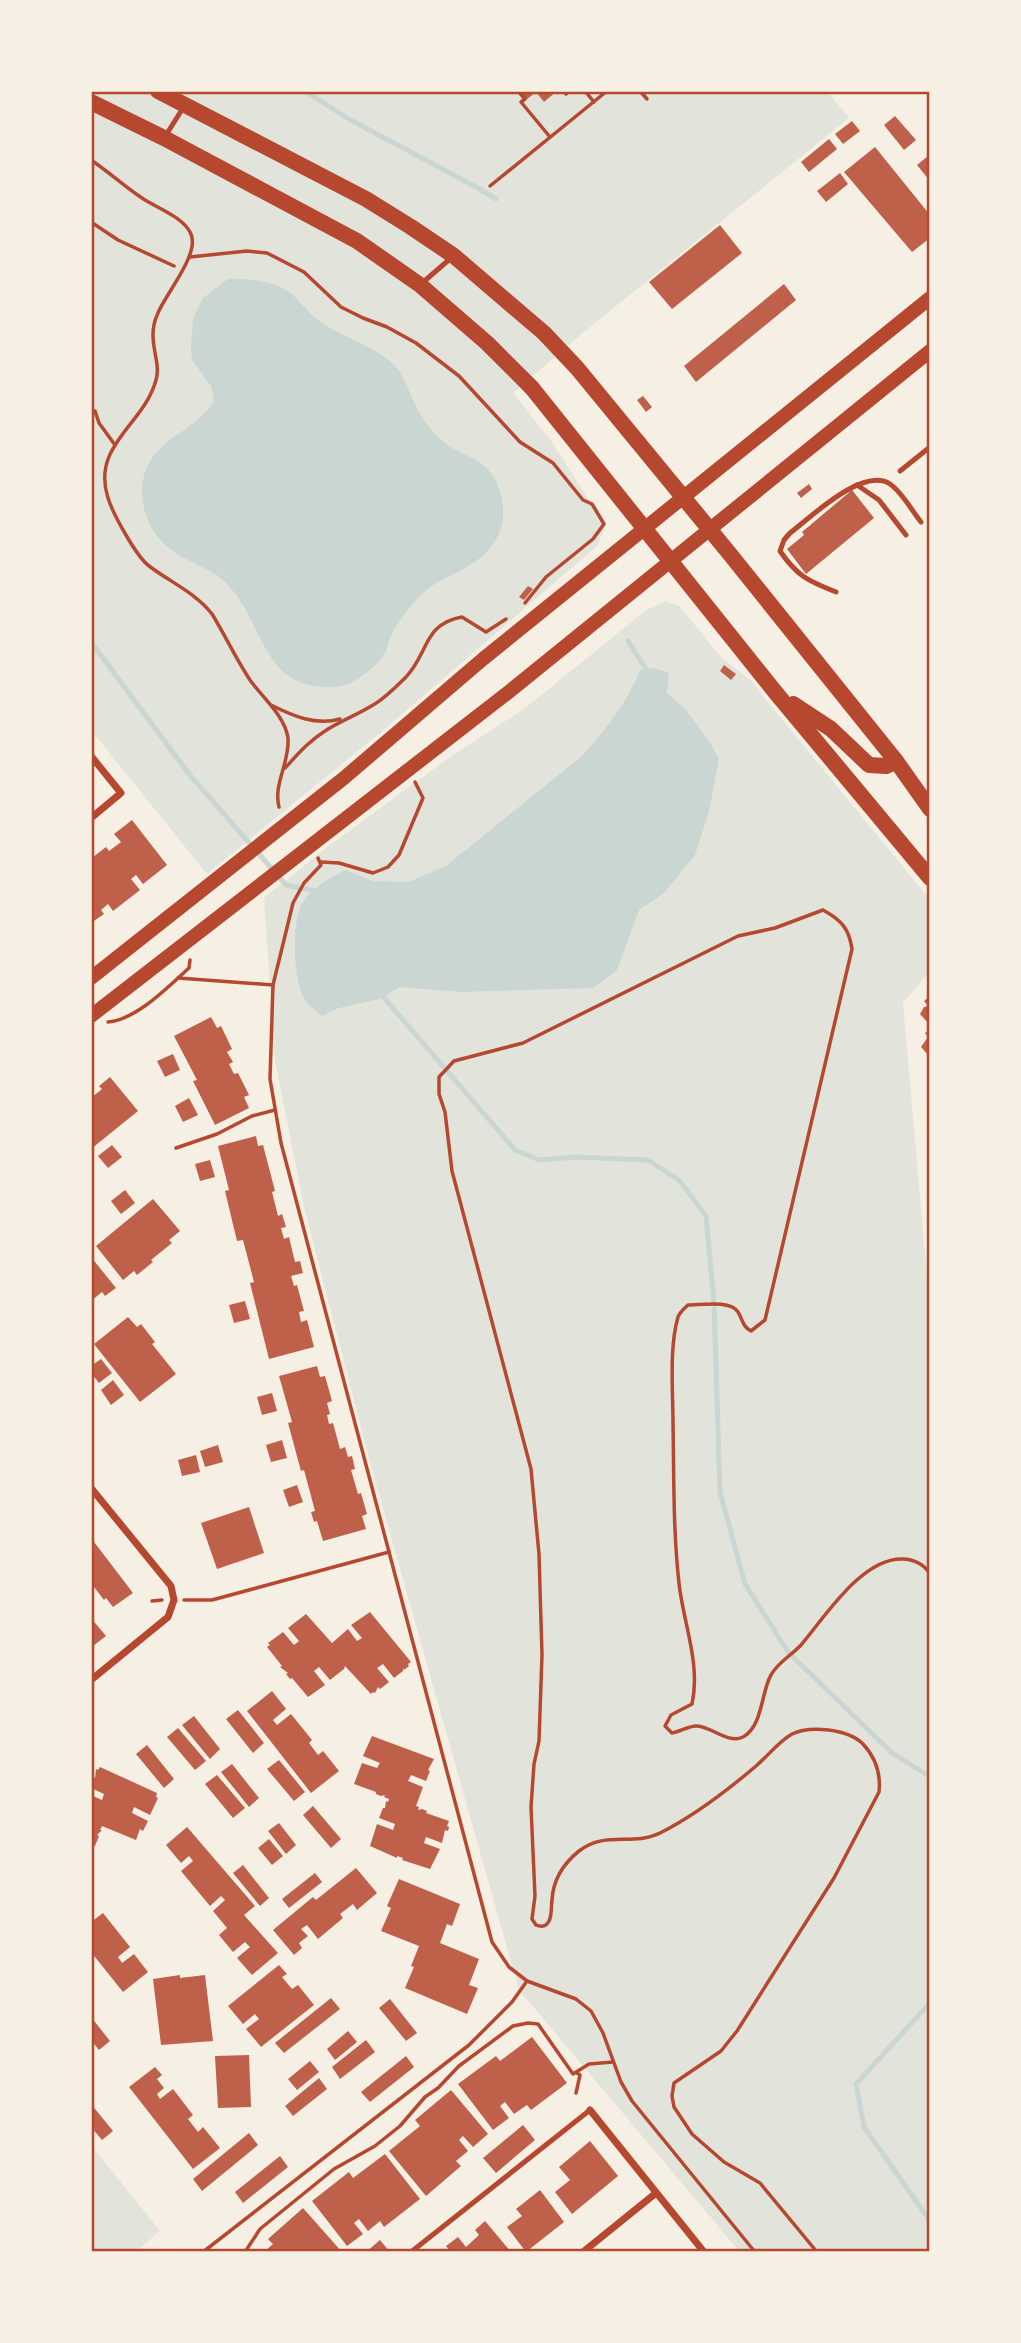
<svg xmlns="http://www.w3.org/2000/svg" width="1021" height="2343" font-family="Manrope,sans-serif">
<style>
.green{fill:#e2e4dc}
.water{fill:#c9d6d2}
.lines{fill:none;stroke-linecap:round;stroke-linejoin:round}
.stream{stroke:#c9d6d2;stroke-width:5}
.building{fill:#bf614a}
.path{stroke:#b5482f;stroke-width:3.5}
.service{stroke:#b5482f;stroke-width:5}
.minor{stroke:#b5482f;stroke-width:7}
.secondary{stroke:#b5482f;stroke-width:14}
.primary{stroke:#b5482f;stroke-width:16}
.neatline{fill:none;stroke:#b5482f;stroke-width:2.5}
</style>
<rect width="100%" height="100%" fill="#f6efe4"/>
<g class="green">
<polygon points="91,91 827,91 849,118 584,332 513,393 552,442 596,511 604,529 597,546 386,728 207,874 91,730"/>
<polygon points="665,601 679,606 721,657 750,680 930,900 930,971 903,1003 930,1311 930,2252 740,2252 519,1990 371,1466 304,1207 275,1061 264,898 326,848 450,757 524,709 645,611"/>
<polygon points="91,2145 160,2231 135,2252 91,2252"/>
</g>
<g class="water">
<path d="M228 279C247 279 266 279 284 289 296 295 305 309 315 318 337 336 384 348 400 372 405 380 409 391 413 400 420 415 428 428 440 439 465 461 493 455 502 499 505 516 503 530 493 544 474 572 439 574 417 599 407 610 396 624 390 638 388 642 388 649 385 653 378 667 350 687 335 687 261 691 266 625 228 585 205 561 171 561 153 530 146 518 141 503 142 489 146 439 191 436 214 402L211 386 192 360 191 348 193 318 203 298Z"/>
<path d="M654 668 669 673 667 693 686 710 709 741 719 759 709 811 695 855 664 893 639 910 617 970 593 988 462 992 399 987 383 998 339 1008 322 1016C317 1011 309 1006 306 1001 293 983 292 928 300 908 305 893 331 876 346 870L372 881 408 882 446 866 583 755C605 730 628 702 640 670Z"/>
</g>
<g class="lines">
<g class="stream">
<polyline points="305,91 347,118 478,188 496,199"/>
<polyline points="628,641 646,669"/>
<polyline points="91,642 189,774 286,885 315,891 318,896"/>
<polyline points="380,993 515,1150 539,1160 576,1157 648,1160 680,1181 706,1216 714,1303 720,1492 745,1584 788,1652 891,1752 930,1777"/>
<polyline points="930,2003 856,2084 864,2127 930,2221"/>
</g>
</g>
<g class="building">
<polygon points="519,91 557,91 544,102 536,92 526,100"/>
<polygon points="895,116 916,140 904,150 884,125"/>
<polygon points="852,121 860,131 843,144 835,134"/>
<polygon points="829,139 837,149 809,172 801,162"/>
<polygon points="875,147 930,215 930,238 912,252 844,172"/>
<polygon points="928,156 930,158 930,181 917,165"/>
<polygon points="840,173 848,184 826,202 817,191"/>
<polygon points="720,225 742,253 672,309 649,282"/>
<polygon points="784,284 796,300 696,382 684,366"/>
<polygon points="643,396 652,407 646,412 637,400"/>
<polygon points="809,484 812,489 801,498 797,493"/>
<polygon points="852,490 874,518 806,574 787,549 804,535 802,532"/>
<polygon points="528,586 533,589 524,600 519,597"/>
<polygon points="724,665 736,674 731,680 720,671"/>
<polygon points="132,820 167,865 143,884 136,875 131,879 140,890 113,911 108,904 101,910 104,914 91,923 91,855 93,857 106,847 109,851 121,842 114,834"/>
<polygon points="930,996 930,1021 928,1023 920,1014 924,1007 928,1006 924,1001"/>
<polygon points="211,1017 217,1028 221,1026 232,1049 227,1052 233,1062 229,1064 234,1074 238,1073 249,1095 244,1097 249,1108 215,1125 193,1081 197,1080 174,1036"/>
<polygon points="930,1029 930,1057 921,1047 928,1037 925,1033"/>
<polygon points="173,1054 180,1070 165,1077 157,1061"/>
<polygon points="110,1077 138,1111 91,1149 91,1098 102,1089 99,1086"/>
<polygon points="189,1098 198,1115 183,1122 175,1106"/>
<polygon points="256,1136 258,1146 263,1145 275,1191 272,1192 278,1216 282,1214 286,1227 281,1228 284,1239 289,1237 295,1262 300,1261 303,1273 291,1276 294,1286 297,1285 304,1311 299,1312 301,1322 307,1320 314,1347 269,1359 250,1283 254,1282 243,1240 237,1241 225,1191 229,1190 218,1146"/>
<polygon points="112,1145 122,1157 108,1168 98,1156"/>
<polygon points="210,1160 215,1177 200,1181 195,1164"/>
<polygon points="125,1190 135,1203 121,1214 111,1201"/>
<polygon points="153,1199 180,1231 169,1240 172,1243 151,1260 153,1262 137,1275 134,1271 123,1280 96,1246"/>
<polygon points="91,1257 116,1288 105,1296 102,1292 91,1301"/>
<polygon points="245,1301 250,1319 234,1323 229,1305"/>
<polygon points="128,1317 137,1327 141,1324 155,1342 152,1344 176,1374 140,1402 94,1344"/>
<polygon points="101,1359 112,1373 99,1383 91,1373 91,1366"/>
<polygon points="317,1366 320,1377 325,1376 332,1401 327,1403 330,1414 327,1415 329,1424 333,1423 340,1449 345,1447 348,1457 352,1456 355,1469 351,1470 358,1494 361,1493 367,1514 362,1516 366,1529 323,1541 317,1521 314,1522 311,1512 315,1511 304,1470 301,1471 288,1423 292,1422 279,1376"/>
<polygon points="113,1380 124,1395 111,1405 101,1390"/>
<polygon points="272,1393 277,1411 262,1415 257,1397"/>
<polygon points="282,1440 287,1458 271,1462 266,1445"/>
<polygon points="218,1445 223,1462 205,1467 200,1451"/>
<polygon points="196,1455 200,1472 182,1476 178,1460"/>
<polygon points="297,1485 303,1502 289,1507 283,1490"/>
<polygon points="249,1507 264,1553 217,1569 201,1523"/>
<polygon points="91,1538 133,1593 113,1607 106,1598 104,1600 91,1583"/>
<polygon points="370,1612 411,1662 408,1664 409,1666 404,1670 403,1668 403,1671 394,1678 383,1664 377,1668 389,1682 380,1689 378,1687 375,1693 373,1692 371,1694 345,1666 344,1669 330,1680 319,1667 314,1671 325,1685 308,1697 292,1678 290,1679 286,1674 288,1673 280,1667 282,1666 267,1647 270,1645 268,1643 283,1632 294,1645 299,1641 288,1628 306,1614 332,1643 348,1629 357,1641 362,1638 351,1625"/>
<polygon points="91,1618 106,1636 93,1646 91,1644"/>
<polygon points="272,1691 286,1709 273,1720 277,1725 291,1714 312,1740 309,1743 318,1755 323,1751 339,1771 311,1793 247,1711"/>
<polygon points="238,1710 264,1743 253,1753 226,1719"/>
<polygon points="194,1716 220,1749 210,1759 182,1725"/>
<polygon points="178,1728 206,1761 195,1770 167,1737"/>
<polygon points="372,1736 434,1759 428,1770 430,1771 426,1781 411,1775 408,1781 423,1787 416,1806 419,1807 418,1810 422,1809 427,1811 426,1813 449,1821 447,1826 449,1827 448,1831 445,1830 442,1843 426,1837 424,1843 440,1849 430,1869 402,1860 403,1858 397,1856 397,1858 370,1846 377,1824 393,1830 395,1824 379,1818 383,1808 385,1808 386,1801 388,1802 389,1799 384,1797 385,1795 381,1796 376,1794 376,1792 354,1784 362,1763 377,1768 380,1763 363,1756"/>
<polygon points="147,1745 174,1779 164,1788 136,1754"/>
<polygon points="279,1760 305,1792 294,1801 267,1769"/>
<polygon points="232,1764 259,1798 249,1807 221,1772"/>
<polygon points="100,1767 157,1793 156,1797 158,1798 150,1815 134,1807 132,1813 148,1821 143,1831 140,1829 136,1840 102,1826 100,1830 102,1830 97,1835 99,1836 95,1846 91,1845 91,1795 102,1800 104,1794 91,1788 91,1780 92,1777 95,1778 96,1769 98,1770"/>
<polygon points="217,1775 245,1808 233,1818 205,1784"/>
<polygon points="313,1806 341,1839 331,1848 303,1815"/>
<polygon points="279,1823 296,1845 286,1854 268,1831"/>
<polygon points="187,1827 255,1906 244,1915 278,1953 252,1975 237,1958 250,1947 245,1942 233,1952 219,1935 227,1928 213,1911 225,1900 221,1896 210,1906 181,1871 193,1861 189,1856 181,1863 166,1845"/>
<polygon points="269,1839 283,1856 272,1865 258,1848"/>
<polygon points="243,1865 269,1898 260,1906 233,1873"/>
<polygon points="356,1868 377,1893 357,1910 353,1904 340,1914 343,1918 318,1939 307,1925 301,1929 308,1936 299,1943 302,1948 294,1955 273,1930 313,1897 316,1900"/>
<polygon points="315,1873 322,1882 289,1908 282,1899"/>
<polygon points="399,1879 460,1904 452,1926 447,1924 440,1943 479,1959 469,1985 478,1988 467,2014 405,1988 414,1967 411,1966 419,1946 381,1931 391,1908 387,1906"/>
<polygon points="103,1913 130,1947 118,1957 122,1963 134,1954 148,1972 123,1992 91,1952 91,1922"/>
<polygon points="279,1965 287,1974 282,1977 292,1989 298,1985 314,2005 261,2047 246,2029 259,2019 255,2014 243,2024 228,2006"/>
<polygon points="180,1975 180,1978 205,1975 213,2041 161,2045 153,1979"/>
<polygon points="331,1998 340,2009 284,2053 275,2043"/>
<polygon points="390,1999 417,2033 406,2041 379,2008"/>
<polygon points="91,2017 110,2041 99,2050 91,2040"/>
<polygon points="348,2031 357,2042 335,2060 327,2049"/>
<polygon points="532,2037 567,2083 531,2110 527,2105 514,2114 505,2102 500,2106 509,2118 493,2130 458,2084 496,2056 500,2061"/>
<polygon points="366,2040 375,2052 340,2079 332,2067"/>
<polygon points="249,2055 251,2107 218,2108 215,2056"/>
<polygon points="406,2056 414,2067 370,2102 361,2092"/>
<polygon points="310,2061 319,2072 297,2090 288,2079"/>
<polygon points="155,2067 162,2075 157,2079 164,2088 157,2094 160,2099 173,2089 193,2115 188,2119 198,2132 203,2127 220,2148 193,2169 129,2087"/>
<polygon points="319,2078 327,2089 293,2116 285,2106"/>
<polygon points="451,2090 488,2134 473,2147 463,2136 459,2140 468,2151 456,2161 461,2166 426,2196 389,2151 420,2126 415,2120"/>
<polygon points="91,2104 113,2131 102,2140 91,2127"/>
<polygon points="523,2125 535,2140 496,2173 483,2158"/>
<polygon points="249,2133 258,2145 202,2191 193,2179"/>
<polygon points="590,2141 618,2176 572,2214 555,2192 570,2180 559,2167"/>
<polygon points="385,2154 420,2199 384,2227 380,2221 368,2231 359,2219 354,2223 363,2234 347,2246 312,2201 349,2172 353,2178"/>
<polygon points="280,2156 288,2167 243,2203 235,2192"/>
<polygon points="540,2190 564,2222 526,2252 507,2227 522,2216 516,2209"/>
<polygon points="303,2208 342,2252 264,2252 273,2244 268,2239"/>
<polygon points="485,2221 511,2252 451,2252 446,2246 458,2237 466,2247 479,2235 475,2230"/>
<polygon points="380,2240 390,2252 366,2252"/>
</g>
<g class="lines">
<g class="path">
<polyline points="518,91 525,99 521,102 550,137"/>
<polyline points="563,91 566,94 569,91"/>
<polyline points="585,91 594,102"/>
<polyline points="640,91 647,99"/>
<path d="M91 160C109 172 125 187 142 198 157 208 181 216 190 232 202 252 166 293 158 313 145 340 162 360 156 380 144 425 91 445 108 498 113 514 136 556 149 566 170 582 196 593 212 614 225 635 236 659 250 680 262 697 285 716 288 738 290 762 273 784 279 807"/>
<polyline points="490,186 607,91"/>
<polyline points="91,222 118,240 174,266"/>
<polyline points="190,257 247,251 267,253 304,272 341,307 363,318 387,327 416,343 459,376 520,442 553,463 583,500 592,504 604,524 593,539 546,577 525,603"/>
<polyline points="95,411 99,423 115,445"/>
<path d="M271 705C293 716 316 726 340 719"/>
<path d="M285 768C297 755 309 741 325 731 340 721 357 715 373 705 384 699 397 686 406 677 429 653 423 624 462 617L486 632 506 619"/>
<polyline points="318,858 321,865 304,883 293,903 273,985 270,1079 281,1143 492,1942 509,1967 527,1981 576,1999 591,2011 603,2033 621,2082 632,2101 755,2252"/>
<polyline points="321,862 339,863 373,873 388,867 399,855 423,798 415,782"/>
<polyline points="178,978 273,985"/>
<path d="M108 1022C136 1020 168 987 189 968L190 960"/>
<polyline points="176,1148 217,1134 252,1116 275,1110"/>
<polyline points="184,1600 212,1600 389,1552"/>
<polyline points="152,1601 162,1600"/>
<polyline points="576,2093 580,2075 577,2073"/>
<polyline points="203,2252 469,2045 512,2002 527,1981"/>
<polyline points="245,2252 260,2229 334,2169 375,2146 400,2126 425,2097 438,2088 459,2066 513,2026 528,2023 538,2024 573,2074 589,2064 613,2062"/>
<path d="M817 2252 760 2183 724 2162 692 2134 674 2107 672 2096 674 2083 721 2051 737 2031 834 1878 879 1792C881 1773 876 1758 863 1744 848 1729 810 1725 792 1734 778 1742 768 1756 756 1766 729 1789 692 1817 660 1833 632 1847 606 1830 579 1851 563 1864 553 1880 552 1900 551 1907 552 1916 549 1921 546 1927 541 1927 536 1925L532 1919 535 1896 531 1807 534 1764 539 1741 542 1655 539 1554 531 1469 452 1171 445 1112 439 1094V1077L454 1061 523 1043 738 936 775 928 823 910C841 920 849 928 852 949L765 1320 751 1331C742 1326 743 1320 738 1312 730 1300 701 1305 688 1305 684 1309 680 1312 678 1317 669 1348 673 1391 673 1423 674 1476 673 1530 679 1583 683 1622 701 1664 692 1704L671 1715 665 1726 672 1733C680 1732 690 1725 697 1726 712 1727 728 1744 743 1737 763 1726 761 1692 771 1675 778 1662 792 1655 801 1645 825 1617 863 1556 904 1559 916 1560 924 1564 930 1574"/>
</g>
<g class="service">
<polyline points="166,135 183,108"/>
<polyline points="421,284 451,258"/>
<polyline points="900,471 930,447"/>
<polyline points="857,485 879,500 906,535"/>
<path d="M836 592C808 581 797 576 780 551L784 540 790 533C810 518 863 466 890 484 902 492 912 511 921 522"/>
<polyline points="411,2252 590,2110"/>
</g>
<g class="minor">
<polyline points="91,756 121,793 91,818"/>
<polyline points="91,1488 171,1586 174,1600 168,1617 91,1680"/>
<polyline points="590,2110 704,2252"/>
<polyline points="583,2252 656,2193"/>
</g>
<g class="secondary">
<polyline points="91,978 344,778 483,659 930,298"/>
<polyline points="91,1016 510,691 930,351"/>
</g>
<g class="primary">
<polyline points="158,91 366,199 411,227 454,256 544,333 577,368 729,553 896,761 930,809"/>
<polyline points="91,102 164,138 357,241 420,285 487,343 532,388 776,693 930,878"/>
<polyline points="793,704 831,729 869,765 886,766 896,761"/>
</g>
</g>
<rect width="1021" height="2343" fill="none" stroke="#f6efe4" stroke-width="186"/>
<rect x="93" y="93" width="835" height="2157" class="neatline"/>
</svg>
